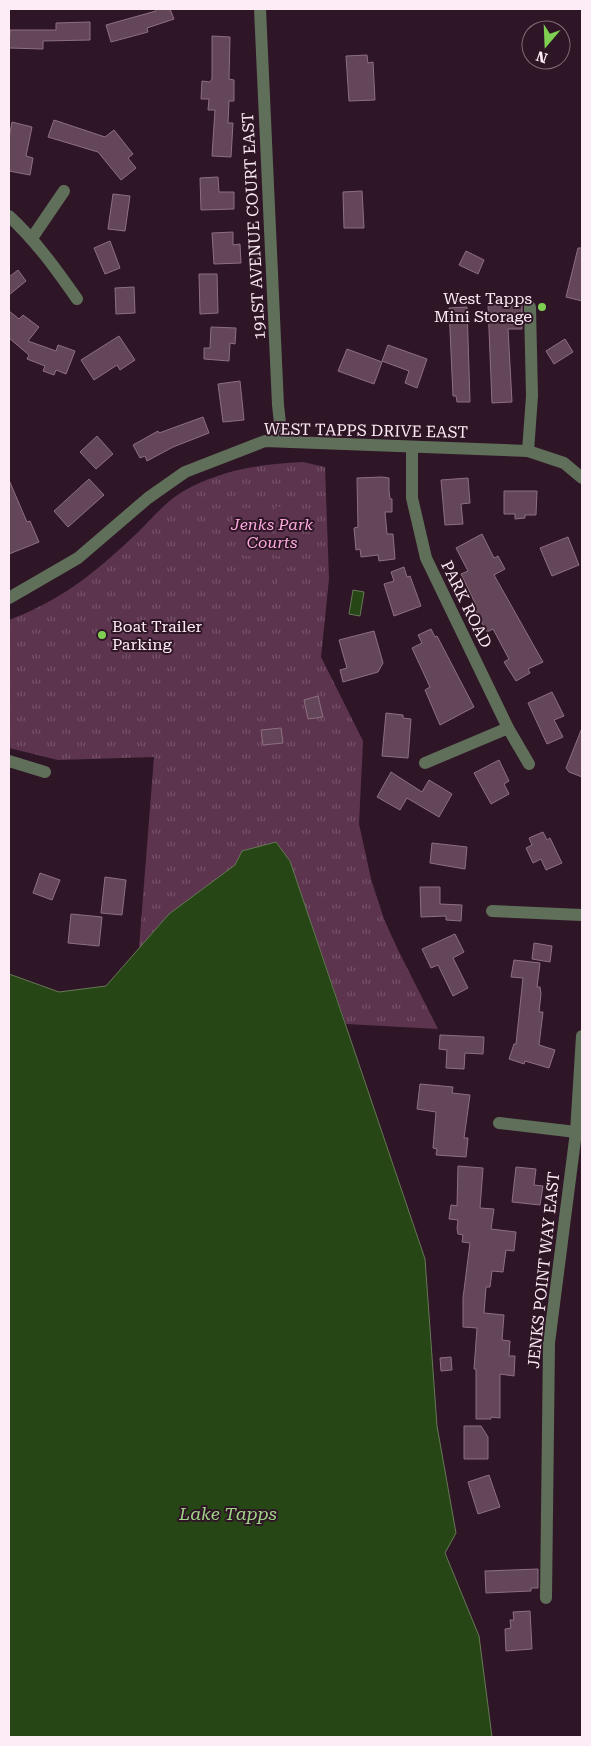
<svg xmlns="http://www.w3.org/2000/svg" width="591" height="1746" font-family="'Roboto Serif',serif">
<style>
.grass{fill:url(#grass-tufts)}
.pitch{fill:#5d344e}
.water{fill:#274615;stroke:#677858}
.building{fill:#634658;stroke:#8e6f82}
.lines{fill:none;stroke-linecap:round;stroke-linejoin:round}
.street{stroke:#606f5a;stroke-width:12}
.poi-dot{fill:#7fd052;stroke:#2f1626;stroke-width:2}
.labels{text-anchor:middle;stroke-width:4;stroke-linejoin:round;paint-order:stroke}
.street-label{font-size:16px;fill:#fdebf5;stroke:#2f1626}
.poi-label{font-size:16px;fill:#fdebf5;stroke:#2f1626;text-anchor:end}
.park-label{font-size:16px;font-style:italic;fill:#fcaadd;stroke:#2f1626}
.water-label{font-size:18px;font-style:italic;fill:#a0d388;stroke:#2f1626}
</style>
<defs>
<pattern id="grass-tufts" width="24" height="20" patternUnits="userSpaceOnUse" patternTransform="scale(1.25)"><rect width="24" height="20" fill="#5d344e"/><path d="M3 7l-1-3M5 7V3M7 7l1-3M15 17l-1-3M17 17v-4M19 17l1-3" fill="none" stroke="#755268"/></pattern>
</defs>
<rect width="100%" height="100%" fill="#2f1626"/>
<path class="grass" d="M303 462 325 467 329 579 321 657 363 741 359 824 371 879 384 919 398 950 438 1029 346 1024 290 861 276 842 242 851 235 865 169 914 139 948 154 757 58 760 9 748V620C60 601 95 573 134 536 149 522 165 502 182 492 220 470 260 464 303 462Z"/>
<g class="pitch">
<polygon points="276,507 298,507 298,555 276,556"/>
<polygon points="242,508 265,508 265,556 243,556"/>
<rect x="278" y="571" width="18" height="17"/>
</g>
<g class="water">
<polygon points="353,590 364,592 360,616 349,614"/>
<polygon points="276,842 290,861 425,1259 437,1426 456,1533 445,1553 479,1636 492,1737 9,1737 9,974 59,992 106,986 169,914 235,865 242,851"/>
</g>
<g class="building">
<polygon points="155,9 170,9 174,19 147,28 148,32 111,42 106,25 156,11"/>
<polygon points="90,22 90,40 43,41 43,49 9,48 10,30 56,30 56,23"/>
<polygon points="212,36 230,37 229,79 234,80 234,101 229,101 228,123 233,123 231,157 212,156 215,110 208,110 209,99 201,99 202,81 210,82 212,79"/>
<polygon points="367,55 368,63 373,62 375,100 349,101 346,56"/>
<polygon points="54,120 105,137 114,130 133,154 128,158 136,168 121,180 98,152 48,137"/>
<polygon points="12,122 32,127 26,156 33,158 30,175 9,171 9,138"/>
<polygon points="218,177 219,192 234,192 234,209 201,210 200,178"/>
<polygon points="362,191 364,228 344,228 343,192"/>
<polygon points="113,194 130,196 125,231 108,229"/>
<polygon points="233,232 233,245 240,244 241,263 214,264 212,233"/>
<polygon points="110,241 120,268 105,274 94,248"/>
<polygon points="578,248 582,248 582,301 566,297"/>
<polygon points="466,251 484,260 478,274 459,265"/>
<polygon points="18,270 26,281 9,295 9,277"/>
<polygon points="199,274 217,274 218,313 200,314"/>
<polygon points="134,287 135,313 116,314 115,288"/>
<polygon points="522,303 522,329 508,329 512,402 492,403 488,305"/>
<polygon points="467,307 470,402 457,402 456,396 453,396 449,308"/>
<polygon points="9,311 19,319 23,315 39,327 28,341 56,351 58,345 75,351 66,374 56,370 54,375 43,371 45,366 27,359 29,355 9,338"/>
<polygon points="211,327 236,328 235,344 230,343 229,361 204,359 204,348 210,348"/>
<polygon points="119,336 135,360 120,370 117,365 94,380 81,360"/>
<polygon points="565,339 573,352 554,364 546,351"/>
<polygon points="388,345 427,359 417,388 405,383 409,371 382,361"/>
<polygon points="347,349 382,362 374,384 338,371"/>
<polygon points="240,381 244,420 223,422 218,384"/>
<polygon points="203,417 209,433 173,447 147,461 145,456 140,458 133,445 158,431 159,433"/>
<polygon points="97,436 113,454 96,469 80,452"/>
<polygon points="382,477 389,478 389,491 390,499 392,499 392,512 385,512 387,534 393,534 395,559 379,561 378,555 361,557 360,549 356,550 354,528 358,527 357,478"/>
<polygon points="468,478 470,503 461,504 463,524 445,525 441,480"/>
<polygon points="89,479 104,495 68,527 54,511"/>
<polygon points="9,480 27,522 30,521 39,542 9,554"/>
<polygon points="504,491 537,491 536,515 525,515 525,518 515,519 515,514 504,514"/>
<polygon points="482,534 494,558 498,556 505,569 494,575 543,662 528,669 530,673 516,681 504,662 509,659 493,629 487,632 477,614 474,604 475,603 461,574 468,571 456,548"/>
<polygon points="568,537 579,565 552,576 540,548"/>
<polygon points="404,567 407,577 410,576 421,606 394,616 384,584 394,581 391,572"/>
<polygon points="431,629 435,637 437,636 474,707 440,725 425,690 430,687 412,648 422,643 418,635"/>
<polygon points="374,631 383,663 378,672 343,682 340,670 347,668 339,640"/>
<polygon points="552,692 564,716 554,720 563,737 547,744 528,703"/>
<polygon points="318,696 323,717 308,719 304,700"/>
<polygon points="386,713 403,715 403,718 411,719 408,758 382,756"/>
<polygon points="281,728 283,743 263,745 261,730"/>
<polygon points="582,728 582,777 569,772 566,768"/>
<polygon points="499,760 509,781 504,784 509,794 491,804 474,773"/>
<polygon points="391,772 422,792 429,780 452,794 439,817 407,798 400,810 377,797"/>
<polygon points="543,832 547,840 550,838 562,863 546,870 541,859 533,863 526,848 532,845 529,838"/>
<polygon points="432,843 467,847 465,869 430,863"/>
<polygon points="40,873 60,880 52,900 33,893"/>
<polygon points="105,877 126,880 122,915 101,913"/>
<polygon points="420,887 440,887 440,904 462,905 461,921 446,920 446,916 421,917"/>
<polygon points="71,914 102,917 99,946 68,943"/>
<polygon points="455,934 464,952 453,958 468,988 453,996 438,965 431,968 422,949"/>
<polygon points="534,943 552,946 550,962 532,959"/>
<polygon points="514,960 540,963 537,987 540,987 541,994 539,1012 543,1012 539,1045 555,1050 549,1068 525,1061 524,1064 509,1059 514,1044 516,1044 523,978 511,977"/>
<polygon points="440,1035 484,1037 483,1054 465,1053 464,1069 446,1068 447,1050 439,1049"/>
<polygon points="420,1084 453,1087 452,1093 470,1095 464,1138 468,1138 466,1157 436,1155 437,1149 433,1148 436,1112 417,1109"/>
<polygon points="458,1166 483,1168 480,1208 494,1209 491,1229 516,1232 514,1251 506,1250 503,1272 492,1271 490,1287 486,1287 484,1313 504,1315 502,1340 510,1341 509,1356 515,1356 514,1376 500,1374 500,1418 491,1417 491,1419 476,1419 476,1369 474,1369 477,1328 463,1327 463,1298 470,1243 462,1242 463,1235 458,1234 457,1229 458,1220 449,1219 451,1205 457,1206"/>
<polygon points="516,1167 536,1169 534,1185 543,1186 540,1205 512,1202"/>
<polygon points="451,1357 452,1370 441,1371 440,1358"/>
<polygon points="464,1426 481,1426 488,1437 488,1459 464,1459"/>
<polygon points="489,1475 500,1507 478,1514 468,1482"/>
<polygon points="538,1569 538,1588 531,1588 531,1591 486,1593 485,1571"/>
<polygon points="530,1611 532,1649 506,1651 505,1629 511,1628 510,1620 514,1620 513,1612"/>
</g>
<g class="lines">
<g class="street">
<polyline points="260,9 278,405 282,441"/>
<path d="M9 216C36 241 56 269 77 299"/>
<polyline points="32,238 64,191"/>
<polyline points="412,447 412,498 426,558 508,728 529,764"/>
<polyline points="528,451 532,396 530,307"/>
<polyline points="9,598 78,558 148,498 185,472 265,441 528,451 564,463 582,478"/>
<polyline points="9,761 45,772"/>
<polyline points="425,763 508,728"/>
<polyline points="492,911 582,915"/>
<polyline points="499,1123 576,1132"/>
<polyline points="546,1598 549,1343 576,1132 582,1036"/>
</g>
</g>
<g class="poi-dot">
<circle cx="542" cy="307" r="5"/>
<circle cx="102" cy="635" r="5"/>
</g>
<g class="labels">
<g class="street-label">
<text transform="translate(253 226) rotate(-93)" y="6">191ST AVENUE COURT EAST</text>
<text transform="translate(366 430) rotate(1)" y="6">WEST TAPPS DRIVE EAST</text>
<text transform="translate(467 604) rotate(64)" y="6">PARK ROAD</text>
<text transform="translate(543 1270) rotate(-84)" y="6">JENKS POINT WAY EAST</text>
</g>
<g class="poi-label">
<text x="532" y="304">West Tapps<tspan x="532" dy="18">Mini Storage</tspan></text>
<text x="112" y="632" text-anchor="start">Boat Trailer<tspan x="112" dy="18">Parking</tspan></text>
</g>
<g class="park-label">
<text x="272" y="530">Jenks Park<tspan x="272" dy="18">Courts</tspan></text>
</g>
<g class="water-label">
<text x="228" y="1520">Lake Tapps</text>
</g>
</g>
<rect width="591" height="1746" fill="none" stroke="#fdebf5" stroke-width="20"/>
<g transform="translate(546 45) rotate(199)"><circle r="24" fill="#2f1626" stroke="#816b79"/>
<path d="M0-4L9 19L0 12L-9 19Z" fill="#7fd052"/>
<text y="-8" font-size="14" font-weight="bold" text-anchor="middle" fill="#fdebf5">N</text>
</g>
</svg>
